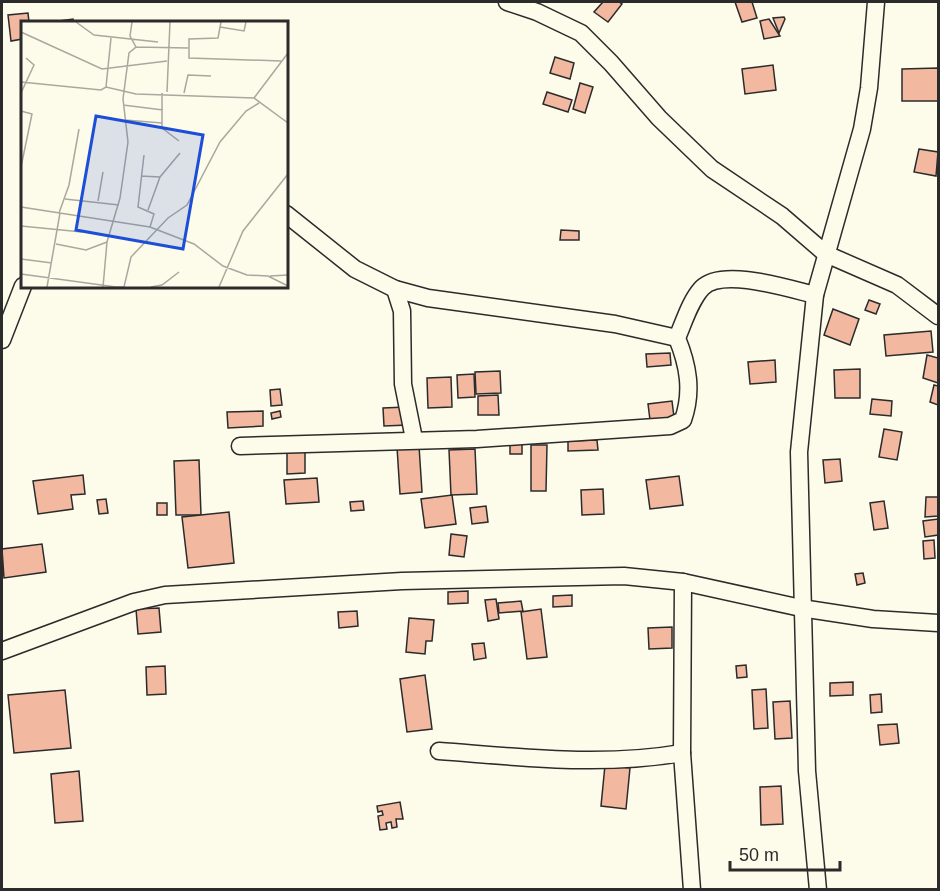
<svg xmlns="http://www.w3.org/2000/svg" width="940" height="891" font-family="Helvetica,sans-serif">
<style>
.building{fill:#f2b8a0;stroke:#2b2b2b;stroke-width:1.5}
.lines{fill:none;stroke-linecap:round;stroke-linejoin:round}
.minor-casing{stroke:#2b2b2b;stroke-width:19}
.minor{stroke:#fdfbea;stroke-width:16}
.inset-road{fill:none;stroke:#a9a89e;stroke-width:1.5}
.view{fill:#1d4ed8;fill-opacity:0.15;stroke:#1d4ed8;stroke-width:3}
.inset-edge{fill:none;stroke:#2b2b2b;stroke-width:3}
</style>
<rect width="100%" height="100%" fill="#fdfbea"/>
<g class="building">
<polygon points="603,2 619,2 622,4 608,22 594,12"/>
<polygon points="735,2 752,2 757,18 742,22"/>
<polygon points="28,13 29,22 22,22 22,39 11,41 8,15"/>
<polygon points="784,17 785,19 779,33 773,18"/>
<polygon points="73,19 73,22 51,22"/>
<polygon points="769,19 780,36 764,39 760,21"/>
<polygon points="555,57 574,63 570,79 550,73"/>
<polygon points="773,65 776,90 745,94 742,69"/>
<polygon points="938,68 938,101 902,101 902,69"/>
<polygon points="580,83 593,87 585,113 573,109"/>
<polygon points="547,92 572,100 568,112 543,104"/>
<polygon points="919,149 938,152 936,176 914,172"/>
<polygon points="561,230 579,231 579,240 560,240"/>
<polygon points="869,300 880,304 876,314 865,310"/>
<polygon points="833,309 859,319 850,345 824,335"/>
<polygon points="931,331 933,352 886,356 884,335"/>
<polygon points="670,353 671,365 647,367 646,354"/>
<polygon points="927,355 938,358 938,383 923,378"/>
<polygon points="775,360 776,382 750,384 748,362"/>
<polygon points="860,369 860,398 835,398 834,370"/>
<polygon points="500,371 501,393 476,394 475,372"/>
<polygon points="474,374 475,397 458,398 457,375"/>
<polygon points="451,377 452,407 428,408 427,378"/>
<polygon points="934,385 938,386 938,405 930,402"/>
<polygon points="280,389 282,405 271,406 270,390"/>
<polygon points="498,395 499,415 478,415 478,396"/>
<polygon points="872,399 892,401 891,416 870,414"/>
<polygon points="672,401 674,417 650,420 648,404"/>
<polygon points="406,407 408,425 384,426 383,408"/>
<polygon points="263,411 263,426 228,428 227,412"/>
<polygon points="280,411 281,417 272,419 271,413"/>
<polygon points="884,429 902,432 897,460 879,457"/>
<polygon points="597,440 598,450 568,451 568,441"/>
<rect x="510" y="443" width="12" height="11"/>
<polygon points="531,445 547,445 546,491 531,491"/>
<polygon points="419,446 422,492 400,494 397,447"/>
<polygon points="287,449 305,449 305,473 287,474"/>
<polygon points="475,449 477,494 451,495 449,450"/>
<polygon points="840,459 842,481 825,483 823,460"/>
<polygon points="199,460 201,515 176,515 174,461"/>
<polygon points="83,475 85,494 71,495 73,509 38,514 33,481"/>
<polygon points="679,476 683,505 650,509 646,480"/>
<polygon points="317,478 319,502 286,504 284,480"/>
<polygon points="603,489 604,514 582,515 581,490"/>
<polygon points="452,495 456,524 425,528 421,499"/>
<polygon points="926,497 938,497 938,516 925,517"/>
<polygon points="106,499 108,513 99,514 97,500"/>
<polygon points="363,501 364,510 351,511 350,502"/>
<polygon points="884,501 888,528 874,530 870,503"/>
<rect x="157" y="503" width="10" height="12"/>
<polygon points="486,506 488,522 472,524 470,508"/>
<polygon points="229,512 234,563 188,568 182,517"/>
<polygon points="938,519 938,535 925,537 923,521"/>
<polygon points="451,534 467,536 464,557 449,555"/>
<polygon points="934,540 935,558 924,559 923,541"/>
<polygon points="42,544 46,572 4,578 2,549"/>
<polygon points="863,573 865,583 857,585 855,574"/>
<polygon points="468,591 468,603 448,604 448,592"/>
<polygon points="572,595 572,606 553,607 553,596"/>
<polygon points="496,599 499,619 488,621 485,600"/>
<polygon points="521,601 523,611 499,613 498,603"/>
<polygon points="159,608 161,632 138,634 136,609"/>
<polygon points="541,609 547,657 527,659 521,612"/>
<polygon points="357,611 358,626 339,628 338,612"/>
<polygon points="409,618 434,620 432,641 426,641 425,654 406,652"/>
<polygon points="672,627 672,648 649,649 648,628"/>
<polygon points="484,643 486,658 474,660 472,644"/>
<polygon points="746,665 747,677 737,678 736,666"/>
<polygon points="165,666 166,694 147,695 146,667"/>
<polygon points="425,675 432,729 407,732 400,679"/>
<polygon points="853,682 853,695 830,696 830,683"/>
<polygon points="766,689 768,728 754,729 752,690"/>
<polygon points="65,690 71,748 14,753 8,695"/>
<polygon points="881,694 882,712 871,713 870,695"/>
<polygon points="790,701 792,738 775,739 773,702"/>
<polygon points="897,724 899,743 880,745 878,725"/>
<polygon points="605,765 630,768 626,809 601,806"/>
<polygon points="79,771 83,821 55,823 51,774"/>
<polygon points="781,786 783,824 761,825 760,787"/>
<polygon points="400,802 403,819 396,819 397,827 392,828 391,822 386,823 387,829 380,830 378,816 383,815 382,811 378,812 377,806"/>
</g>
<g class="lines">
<g class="minor-casing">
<g id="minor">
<polyline points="507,2 537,12 581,33 611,63 659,118 712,169 782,216 826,254 897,285 938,316"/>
<polyline points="286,214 355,269 395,289 428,298 615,324 677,338"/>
<polyline points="395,289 402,311 403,384 414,439"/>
<polyline points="2,340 23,286"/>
<path d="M240 446 477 439 670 426 683 420C693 391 688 365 677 338 684 322 690 301 702 288 722 267 790 289 815 295"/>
<polyline points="683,582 682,753 692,890"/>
<polyline points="2,651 134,602 165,595 402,581 624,576 683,582 801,608 873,619 938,623"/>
<path d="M439 751C520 757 601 767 682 753"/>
<polyline points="818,890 807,771 799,452 815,295 862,129 869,88 876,2"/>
</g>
</g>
<use href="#minor" class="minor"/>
</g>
<g transform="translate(21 21)">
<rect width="267" height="267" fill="#fdfbea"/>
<path class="inset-road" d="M55 1 73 14 137 21M200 1 197 17 168 18V37L260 40M199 6 223 10 225 1M0 11 81 48 146 40M115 26 167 27M0 61 80 69 85 66 115 73 233 77 267 102M85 66 90 17M146 71 149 1M0 72 13 44 5 37M141 72V107L158 120M163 72 167 54 190 55M233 77 267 32M102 84 142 89M0 90 11 93 0 146M104 99 141 102M123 134 117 186 133 193 129 206M120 155 139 156M44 178 98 184M77 180 82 151M0 186 129 206 173 223 202 245 226 254 247 255 267 265M127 189 139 156 159 132M38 192 48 164 58 108M0 205 61 211M35 223 65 229 86 221M0 238 31 242M0 253 95 266M249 255 267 254M26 266 39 192M82 266 86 221 99 177 107 121 102 78 108 32 115 26 109 15 111 1M95 266H103L110 236 147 197 166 184 199 121 225 90 238 82M130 266 141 264 158 251M198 266 222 210 267 153"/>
<path class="view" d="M75 95 182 114 162 228 55 209Z"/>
<rect width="267" height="267" class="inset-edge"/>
</g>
<rect width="940" height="891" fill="none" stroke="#2b2b2b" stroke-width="6"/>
<path d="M730 861v9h110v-9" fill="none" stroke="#2b2b2b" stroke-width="3"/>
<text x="739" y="861" font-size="18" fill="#2b2b2b" stroke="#fdfbea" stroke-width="4.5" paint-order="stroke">50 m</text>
</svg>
